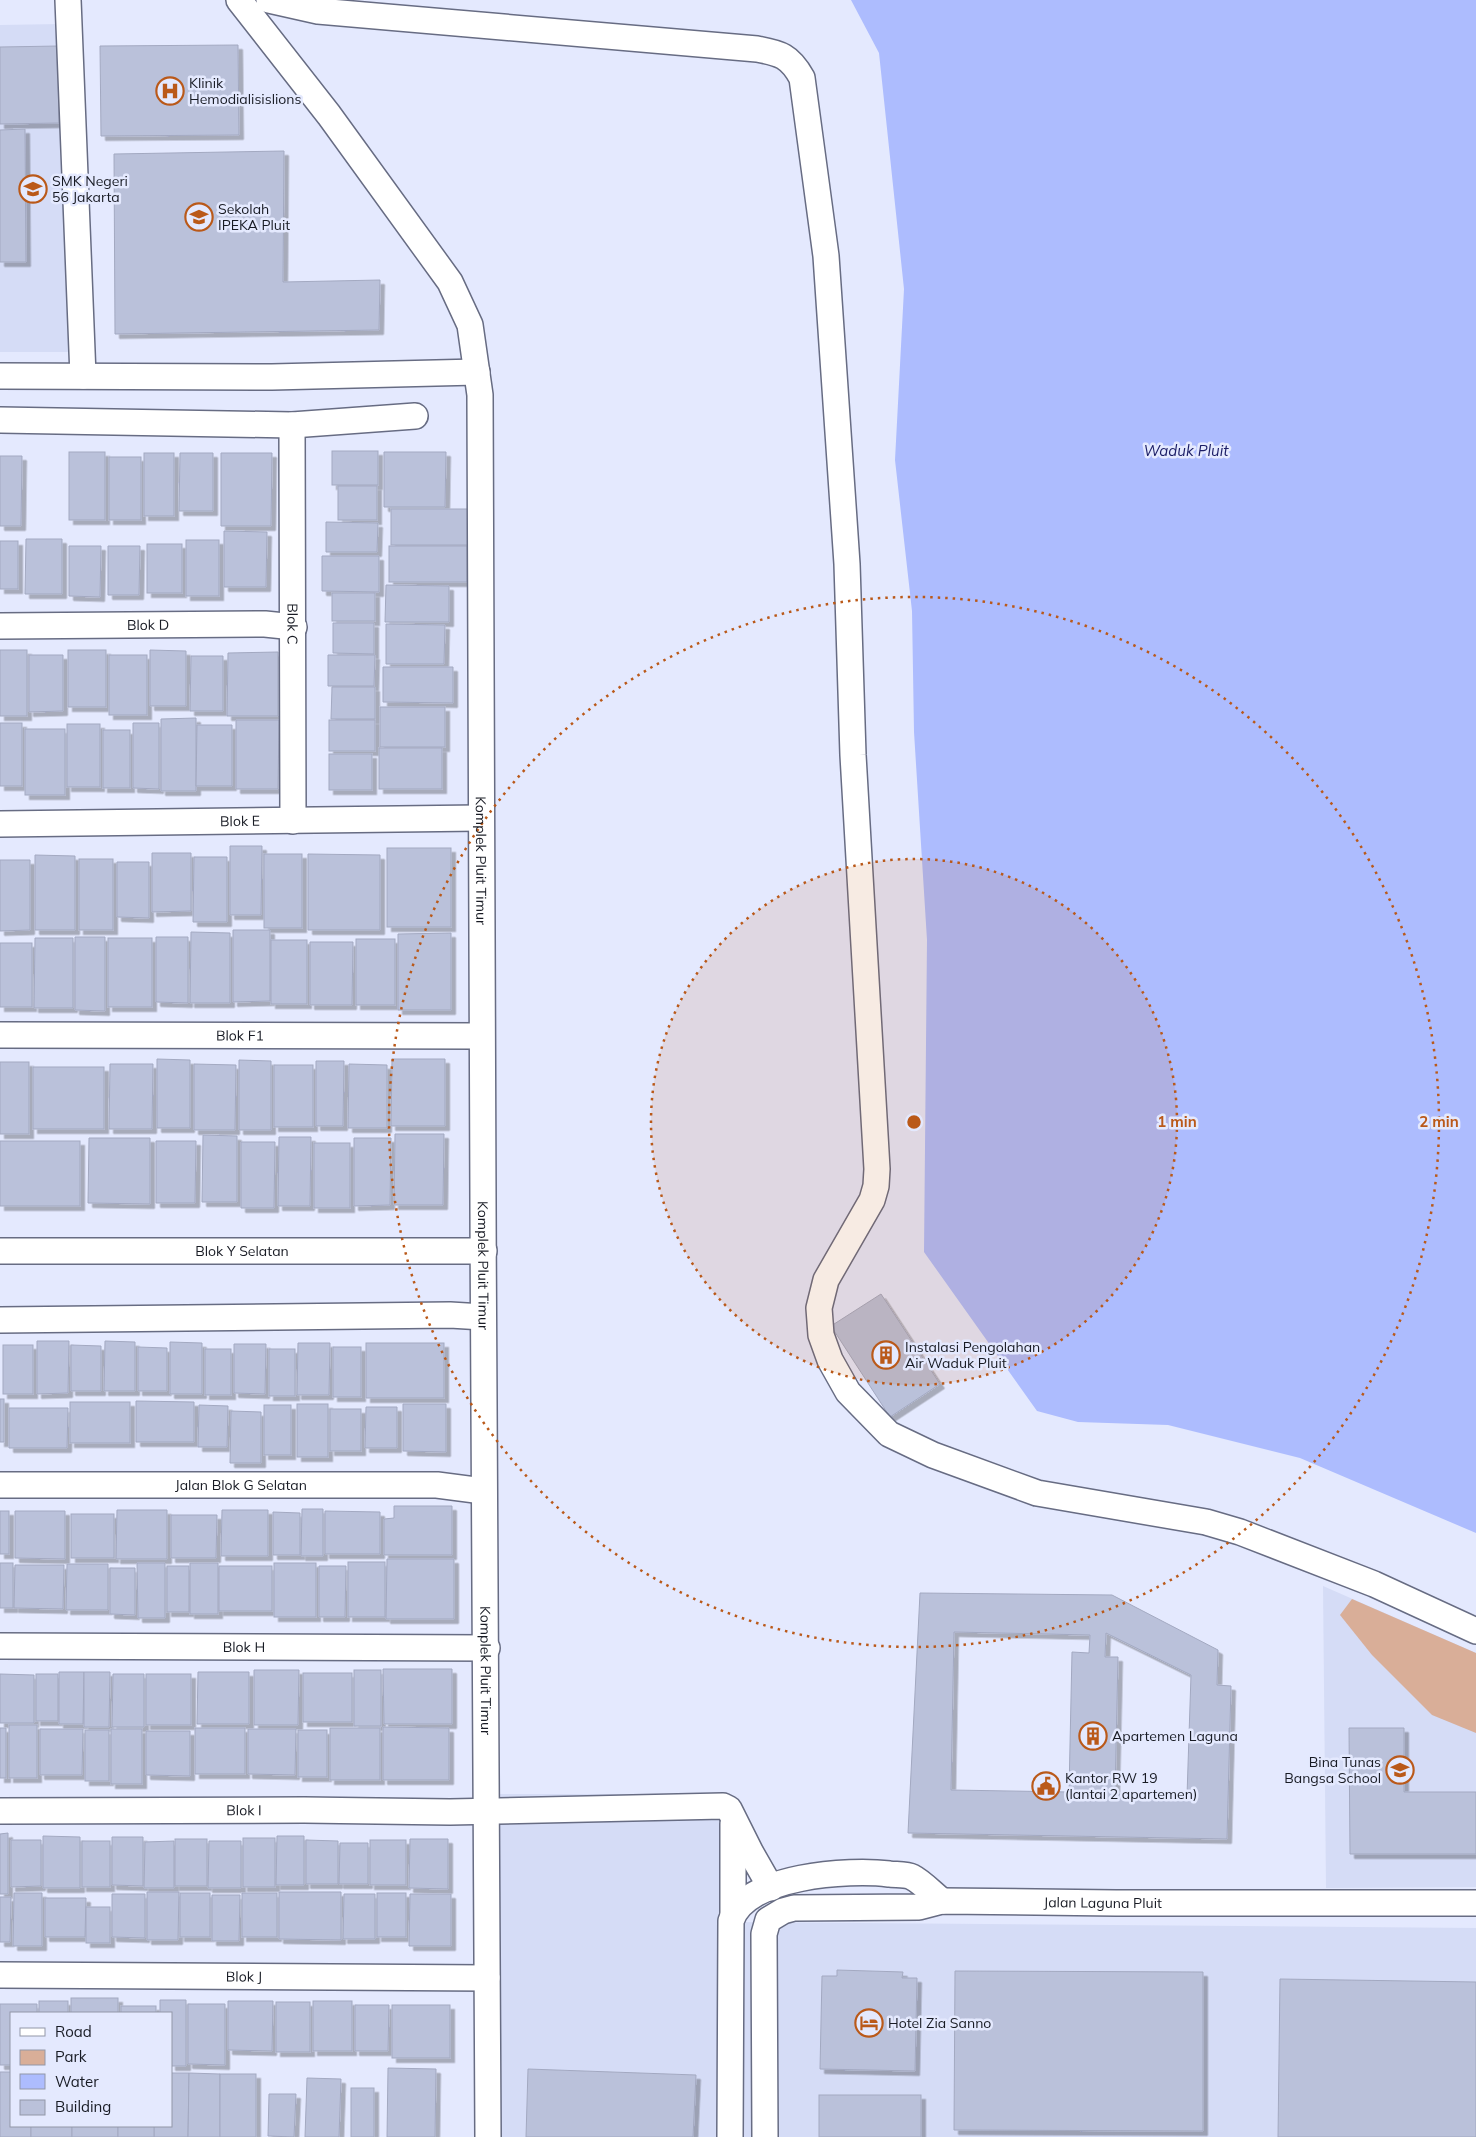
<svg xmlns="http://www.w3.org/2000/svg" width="1476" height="2137" font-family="Mulish,sans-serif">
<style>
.built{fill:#d5dcf6}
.green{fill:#d9ae98}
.water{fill:#adbcfe}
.building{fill:#bac1da;stroke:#a3a9c1;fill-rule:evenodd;filter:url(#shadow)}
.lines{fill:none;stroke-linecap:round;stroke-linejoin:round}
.street-casing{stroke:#676c83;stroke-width:28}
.street{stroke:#fff;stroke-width:25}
.ring{fill:none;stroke:#ba5919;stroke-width:2.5;stroke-dasharray:2.5 5}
.labels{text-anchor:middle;stroke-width:5;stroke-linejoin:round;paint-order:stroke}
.poi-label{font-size:14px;fill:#181b24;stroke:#e4e9fe;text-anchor:start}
.street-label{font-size:14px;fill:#181b24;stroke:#e4e9fe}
.water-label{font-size:15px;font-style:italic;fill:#1b1d66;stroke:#e4e9fe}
.centre{fill:#ba5919;stroke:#e4e9fe;stroke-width:2.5}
.ring-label{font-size:15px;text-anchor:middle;font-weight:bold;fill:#ba5919;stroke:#e4e9fe;stroke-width:5;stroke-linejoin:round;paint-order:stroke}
</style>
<defs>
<filter id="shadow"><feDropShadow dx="4.5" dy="4.5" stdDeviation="0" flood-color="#0004"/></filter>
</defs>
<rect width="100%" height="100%" fill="#e4e9fe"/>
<g class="built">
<polygon points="60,24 74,352 0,352 0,25"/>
<polygon points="1323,1586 1476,1653 1476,1887 1326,1888"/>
<polygon points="483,1794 724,1794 724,1922 1476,1928 1476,2137 484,2137"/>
</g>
<polygon class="green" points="1352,1599 1476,1653 1476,1733 1432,1715 1372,1655 1340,1615"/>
<polygon class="water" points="851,0 1476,0 1476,1533 1300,1458 1168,1425 1078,1422 1037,1411 924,1252 927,940 914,732 912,611 895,460 904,289 879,53"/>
<g class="building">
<polygon points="238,45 239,135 101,136 100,46"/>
<polygon points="58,46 59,123 0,124 0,47"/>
<polygon points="25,129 26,262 0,262 0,130"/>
<polygon points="284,151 283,282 380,280 379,330 115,334 114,154"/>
<rect x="332" y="451" width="46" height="34"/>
<rect x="69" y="452" width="36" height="68"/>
<polygon points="384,452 446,452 445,507 384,507"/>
<rect x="144" y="453" width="30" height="63"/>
<polygon points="180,453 213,453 213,511 179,511"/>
<polygon points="221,453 272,453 271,526 221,526"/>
<polygon points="0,456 22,456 21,526 0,526"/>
<rect x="109" y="457" width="32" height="63"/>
<rect x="338" y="486" width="39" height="34"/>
<rect x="391" y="509" width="80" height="36"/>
<polygon points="326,522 378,523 377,552 326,552"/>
<polygon points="224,531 267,532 266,587 224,587"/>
<polygon points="26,539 62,539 62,594 25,594"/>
<rect x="186" y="540" width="33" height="56"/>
<rect x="0" y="541" width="18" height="48"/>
<rect x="147" y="544" width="35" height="49"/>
<polygon points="69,546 101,546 100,597 69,596"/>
<polygon points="108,546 140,546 139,595 108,595"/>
<rect x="389" y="546" width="78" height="36"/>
<polygon points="322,556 379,556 379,592 322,591"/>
<polygon points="386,585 449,586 449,622 385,622"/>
<rect x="332" y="593" width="43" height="28"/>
<polygon points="333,623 374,623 374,654 333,653"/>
<polygon points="386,624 445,625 444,664 386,664"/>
<rect x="0" y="650" width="27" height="66"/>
<rect x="68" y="650" width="38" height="57"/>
<polygon points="150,650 186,651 186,706 150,706"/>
<polygon points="278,652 278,716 227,716 228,653"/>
<polygon points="29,655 63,655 63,711 29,712"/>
<rect x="109" y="655" width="38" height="60"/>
<polygon points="328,655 375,655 374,686 328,686"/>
<polygon points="191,656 223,656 223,711 190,711"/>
<polygon points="383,667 453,667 453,703 383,702"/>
<polygon points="332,687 375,687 375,719 331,719"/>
<rect x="380" y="707" width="65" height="40"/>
<polygon points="196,718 196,791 161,791 161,719"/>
<polygon points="236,720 279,720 278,789 236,789"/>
<rect x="329" y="720" width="46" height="31"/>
<rect x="0" y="723" width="22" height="63"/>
<polygon points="133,723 159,723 159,789 133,788"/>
<rect x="67" y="724" width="33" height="63"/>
<polygon points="197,725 232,725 232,786 196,786"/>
<rect x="25" y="729" width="40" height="66"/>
<rect x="103" y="730" width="27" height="58"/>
<rect x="379" y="748" width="63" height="41"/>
<rect x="329" y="754" width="43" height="36"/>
<polygon points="230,846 262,846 261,915 230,915"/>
<rect x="387" y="848" width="64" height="79"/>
<polygon points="152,853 191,853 191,911 152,912"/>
<rect x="264" y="854" width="38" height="74"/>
<polygon points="308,854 380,855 380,930 308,930"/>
<polygon points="35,855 75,856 75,930 35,930"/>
<polygon points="194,857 227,857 227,922 193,922"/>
<rect x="79" y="859" width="34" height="71"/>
<polygon points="0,860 30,860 30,930 0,931"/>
<polygon points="117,862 149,862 149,918 117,917"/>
<polygon points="233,930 270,930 270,1001 233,1002"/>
<polygon points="191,932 230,933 230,1003 190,1003"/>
<polygon points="451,933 451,1010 398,1010 398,934"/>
<polygon points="75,937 105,937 105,1011 75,1010"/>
<polygon points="156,937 188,937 188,1003 156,1002"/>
<polygon points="35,938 73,938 73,1008 34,1008"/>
<rect x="108" y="938" width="44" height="69"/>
<rect x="356" y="939" width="39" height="66"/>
<rect x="271" y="940" width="36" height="64"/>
<polygon points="310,942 353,942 352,1005 310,1005"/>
<rect x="0" y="943" width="32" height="64"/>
<polygon points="157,1059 190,1060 190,1128 157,1128"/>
<polygon points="392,1059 445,1059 445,1126 391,1126"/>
<polygon points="239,1060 271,1061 271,1130 239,1130"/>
<polygon points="316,1061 344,1061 343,1126 316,1126"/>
<rect x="0" y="1062" width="29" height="72"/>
<polygon points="110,1064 153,1064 152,1129 109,1129"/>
<polygon points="194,1064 236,1065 235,1130 194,1130"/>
<polygon points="349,1064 387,1065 387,1128 348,1128"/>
<rect x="274" y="1065" width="39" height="62"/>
<rect x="33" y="1067" width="71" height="62"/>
<polygon points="395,1134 444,1134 443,1205 394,1205"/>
<polygon points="203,1135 237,1136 237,1202 202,1202"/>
<polygon points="279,1137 311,1137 310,1206 278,1206"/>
<polygon points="89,1138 150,1138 150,1204 88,1203"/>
<polygon points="354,1138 391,1138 390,1205 354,1206"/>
<rect x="0" y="1141" width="80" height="65"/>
<polygon points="156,1141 196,1141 195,1203 156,1203"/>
<polygon points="241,1142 275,1142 274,1208 241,1208"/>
<rect x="314" y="1143" width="36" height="65"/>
<polygon points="881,1294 940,1384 890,1417 831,1326"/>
<polygon points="37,1341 69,1341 68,1393 37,1394"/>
<polygon points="105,1341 135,1342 135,1391 104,1391"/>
<polygon points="170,1342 202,1343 202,1394 170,1394"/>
<polygon points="298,1343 330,1343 329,1395 297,1395"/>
<rect x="366" y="1343" width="78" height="55"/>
<polygon points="234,1344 266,1344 265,1394 234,1393"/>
<rect x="3" y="1345" width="30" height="49"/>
<polygon points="71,1345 101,1346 101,1391 71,1391"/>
<polygon points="138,1347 167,1348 167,1391 138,1391"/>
<rect x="333" y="1347" width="28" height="50"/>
<rect x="205" y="1349" width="26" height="46"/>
<rect x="269" y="1349" width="26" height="47"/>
<rect x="0" y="1399" width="4" height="43"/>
<polygon points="136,1401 194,1402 194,1442 136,1442"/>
<rect x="70" y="1402" width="60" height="41"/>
<rect x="297" y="1404" width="31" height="53"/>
<polygon points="403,1404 446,1404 446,1452 403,1451"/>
<polygon points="199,1405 228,1406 227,1447 198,1447"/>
<rect x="264" y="1405" width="27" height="50"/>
<polygon points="366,1407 397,1407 397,1448 365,1448"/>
<polygon points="9,1408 68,1408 67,1448 9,1448"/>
<rect x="330" y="1409" width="31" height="42"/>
<polygon points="231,1411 261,1412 261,1463 230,1463"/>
<polygon points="394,1506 452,1506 452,1555 384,1555 384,1519 394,1518"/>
<polygon points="302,1509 323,1509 323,1556 301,1556"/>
<polygon points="117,1510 167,1510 167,1559 116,1559"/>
<polygon points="222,1510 268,1510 268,1556 221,1556"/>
<rect x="0" y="1511" width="9" height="43"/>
<polygon points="15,1511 65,1511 65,1559 15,1558"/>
<polygon points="325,1511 380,1512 380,1554 325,1554"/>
<polygon points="273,1512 300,1513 300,1555 273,1555"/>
<rect x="71" y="1514" width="43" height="44"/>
<polygon points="171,1515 217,1515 216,1558 171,1558"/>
<polygon points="387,1559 454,1559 454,1619 386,1619"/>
<rect x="348" y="1562" width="37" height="55"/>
<rect x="0" y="1563" width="13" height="45"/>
<polygon points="137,1563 165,1563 165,1618 138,1618"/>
<rect x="190" y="1563" width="28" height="51"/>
<rect x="274" y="1563" width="42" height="54"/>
<polygon points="67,1564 108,1564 108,1610 66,1610"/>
<polygon points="15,1565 64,1565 63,1609 14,1608"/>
<rect x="167" y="1566" width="22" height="46"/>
<rect x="219" y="1566" width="53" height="45"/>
<polygon points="319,1566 346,1566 345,1617 319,1617"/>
<polygon points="110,1568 135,1568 135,1615 110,1614"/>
<path d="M920 1593 1112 1595 1218 1650 1217 1685 1231 1686 1227 1839 908 1833ZM954 1632 1090 1635 1089 1653 1072 1652 1069 1792 951 1790ZM1106 1633 1191 1675 1187 1796 1115 1794 1118 1657H1105Z"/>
<polygon points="383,1669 452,1669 452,1724 384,1724"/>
<polygon points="254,1670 299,1670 298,1725 254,1725"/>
<rect x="354" y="1670" width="27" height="56"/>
<polygon points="59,1672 84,1672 83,1724 59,1724"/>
<polygon points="84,1672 110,1672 109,1727 84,1727"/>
<polygon points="198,1672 249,1672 249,1724 197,1724"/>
<rect x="303" y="1673" width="49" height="49"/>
<polygon points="0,1674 34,1675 34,1723 0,1723"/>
<rect x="36" y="1674" width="22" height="47"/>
<polygon points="113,1674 144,1674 144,1727 112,1727"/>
<rect x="146" y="1674" width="45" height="51"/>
<rect x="9" y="1725" width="28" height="53"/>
<polygon points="383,1727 449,1728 449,1780 383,1780"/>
<rect x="0" y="1728" width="6" height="50"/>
<rect x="195" y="1728" width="50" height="46"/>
<rect x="330" y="1728" width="50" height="52"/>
<polygon points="1349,1728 1404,1728 1404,1792 1476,1792 1476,1854 1350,1854"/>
<polygon points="40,1729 83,1729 82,1775 40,1775"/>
<rect x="111" y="1729" width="31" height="55"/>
<polygon points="248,1729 296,1729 295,1775 248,1774"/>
<rect x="85" y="1730" width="24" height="51"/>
<rect x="298" y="1730" width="29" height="47"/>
<polygon points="146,1731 190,1731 190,1776 146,1775"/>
<polygon points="8,1833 8,1894 0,1894 0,1834"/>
<polygon points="43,1836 80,1837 80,1888 43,1888"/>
<polygon points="277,1836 304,1836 304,1885 276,1885"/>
<polygon points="112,1837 143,1837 143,1886 112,1885"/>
<rect x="243" y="1838" width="32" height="49"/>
<rect x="175" y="1839" width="32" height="47"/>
<polygon points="410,1839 448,1839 448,1889 409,1888"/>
<polygon points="11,1840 41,1840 41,1886 11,1887"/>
<polygon points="306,1840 338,1841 338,1884 306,1884"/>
<rect x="370" y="1840" width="36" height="45"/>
<rect x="82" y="1841" width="28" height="46"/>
<polygon points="174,1841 174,1888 144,1888 145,1842"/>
<polygon points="209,1841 241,1841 241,1888 208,1888"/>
<polygon points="340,1843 368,1843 368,1884 339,1884"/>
<polygon points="147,1892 179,1892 178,1940 147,1940"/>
<polygon points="279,1892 341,1892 341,1940 279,1939"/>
<polygon points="14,1893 42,1893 42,1946 13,1946"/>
<rect x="180" y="1893" width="30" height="44"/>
<rect x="242" y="1893" width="35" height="44"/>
<rect x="377" y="1893" width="29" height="44"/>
<polygon points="112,1894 145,1894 145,1938 112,1937"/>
<polygon points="344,1894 375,1894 375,1939 343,1939"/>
<polygon points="410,1894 451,1894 451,1946 409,1946"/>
<polygon points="212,1895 240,1895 239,1941 212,1941"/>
<polygon points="0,1897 11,1897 10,1942 0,1942"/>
<polygon points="45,1898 86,1898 85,1937 45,1937"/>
<rect x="86" y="1907" width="24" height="36"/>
<polygon points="837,1970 903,1972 902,1978 917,1978 915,2071 820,2069 822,1976 837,1976"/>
<polygon points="955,1971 1203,1972 1203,2131 954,2130"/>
<polygon points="1280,1979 1476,1982 1476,2137 1278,2137"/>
<rect x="71" y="1998" width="47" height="15"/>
<polygon points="160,2000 186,2000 186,2066 171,2066 171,2013 160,2013"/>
<rect x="39" y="2001" width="29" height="12"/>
<polygon points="228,2001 273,2001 272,2051 228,2050"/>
<rect x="313" y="2001" width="39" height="50"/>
<rect x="276" y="2002" width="34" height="50"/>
<polygon points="0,2004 37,2004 37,2013 11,2013 11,2065 0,2065"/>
<polygon points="188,2004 225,2004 225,2065 188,2064"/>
<polygon points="355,2005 389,2005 388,2051 355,2051"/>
<rect x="392" y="2005" width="58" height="53"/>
<rect x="121" y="2006" width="35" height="7"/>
<polygon points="388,2068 436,2069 435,2137 387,2137"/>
<polygon points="528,2069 696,2075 693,2137 526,2137"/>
<polygon points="0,2072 11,2072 11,2126 31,2126 31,2137 0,2137"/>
<polygon points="171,2073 189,2073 188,2137 154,2137 154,2126 171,2126"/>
<polygon points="189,2073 220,2074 220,2137 188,2137"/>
<rect x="220" y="2074" width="36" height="63"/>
<polygon points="307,2078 341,2079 339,2137 305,2137"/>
<rect x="351" y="2088" width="23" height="49"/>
<polygon points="269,2094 296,2094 294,2137 268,2136"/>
<rect x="819" y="2095" width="102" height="42"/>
<rect x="31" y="2126" width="41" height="11"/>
<rect x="72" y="2126" width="46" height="11"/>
<rect x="118" y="2126" width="36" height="11"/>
</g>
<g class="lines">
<g class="street-casing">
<g id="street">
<polyline points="68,0 83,376"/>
<path id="s1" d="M239 0 329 115 450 282 470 325 480 395C480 976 486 1556 488 2137"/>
<path d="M269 0 318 11 757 49C780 53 790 56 802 78L826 256 847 564 853 755 877 1169 876 1186 872 1200 826 1280 819 1308 821 1335 830 1360 848 1392 889 1434 933 1455 1037 1493 1206 1522 1240 1532 1374 1584 1476 1631"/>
<polyline points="0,376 272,377 477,372"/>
<polyline points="0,420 292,425 415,416"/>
<path id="s2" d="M292 425 293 821"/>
<path id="s3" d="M0 626 265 624 294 627"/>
<path id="s4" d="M0 824 480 818"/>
<path id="s5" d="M0 1035 481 1036"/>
<path id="s6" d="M0 1251H484"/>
<polyline points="0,1320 450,1315 483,1317"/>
<path id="s7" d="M0 1485H437L483 1491"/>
<path id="s8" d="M0 1646 487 1648"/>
<path id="s9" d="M0 1811 304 1810 450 1812 723 1806 729 1809 751 1853 771 1888"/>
<polyline points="733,1913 733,1824"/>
<path id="s10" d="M0 1975 487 1978"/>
<path d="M730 2137 731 1921C745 1875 850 1869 889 1874 895 1875 906 1874 912 1877 922 1882 933 1894 942 1901"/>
<path id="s11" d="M765 2137 764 1934 768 1920 783 1911 794 1908 919 1907 942 1901 1116 1903H1476"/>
</g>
</g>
<use href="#street" class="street"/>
</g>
<circle cx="914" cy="1122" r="263" fill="#ba5919" fill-opacity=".12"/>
<g class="ring">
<circle cx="914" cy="1122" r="263"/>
<circle cx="914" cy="1122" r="525"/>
</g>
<defs>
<g id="hospital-ring" transform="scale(1.4375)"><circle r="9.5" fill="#e4e9fe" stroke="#ba5919" stroke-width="1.5"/><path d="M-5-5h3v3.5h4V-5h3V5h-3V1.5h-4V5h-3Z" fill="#ba5919"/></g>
<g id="school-ring" transform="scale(1.4375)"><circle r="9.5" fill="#e4e9fe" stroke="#ba5919" stroke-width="1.5"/><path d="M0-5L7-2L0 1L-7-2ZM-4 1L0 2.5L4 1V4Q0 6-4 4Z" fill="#ba5919"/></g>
<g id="university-ring" transform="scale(1.4375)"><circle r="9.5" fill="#e4e9fe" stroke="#ba5919" stroke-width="1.5"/><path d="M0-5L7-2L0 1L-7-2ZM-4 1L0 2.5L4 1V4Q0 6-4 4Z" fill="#ba5919"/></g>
<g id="building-ring" transform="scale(1.4375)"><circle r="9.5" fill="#e4e9fe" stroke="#ba5919" stroke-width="1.5"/><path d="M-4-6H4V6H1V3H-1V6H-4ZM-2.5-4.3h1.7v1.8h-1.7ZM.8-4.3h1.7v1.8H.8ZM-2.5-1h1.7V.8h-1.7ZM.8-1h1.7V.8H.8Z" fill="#ba5919"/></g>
<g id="civic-ring" transform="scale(1.4375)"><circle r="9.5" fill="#e4e9fe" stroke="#ba5919" stroke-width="1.5"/><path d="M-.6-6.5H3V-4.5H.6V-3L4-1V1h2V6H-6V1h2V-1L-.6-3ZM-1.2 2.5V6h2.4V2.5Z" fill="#ba5919"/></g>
<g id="hotel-ring" transform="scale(1.4375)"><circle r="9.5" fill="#e4e9fe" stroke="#ba5919" stroke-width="1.5"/><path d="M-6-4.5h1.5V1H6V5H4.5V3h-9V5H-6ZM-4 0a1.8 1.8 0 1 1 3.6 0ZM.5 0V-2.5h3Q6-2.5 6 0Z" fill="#ba5919"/></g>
</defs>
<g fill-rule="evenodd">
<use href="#hospital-ring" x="170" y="91"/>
<use href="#school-ring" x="33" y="189"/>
<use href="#university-ring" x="199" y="217"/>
<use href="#building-ring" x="886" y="1355"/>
<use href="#building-ring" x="1093" y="1736"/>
<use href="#school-ring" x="1400" y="1770"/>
<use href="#civic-ring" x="1046" y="1786"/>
<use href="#hotel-ring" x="869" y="2023"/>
</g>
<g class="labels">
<g class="poi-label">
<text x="189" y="88">Klinik<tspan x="189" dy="16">Hemodialisislions</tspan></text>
<text x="52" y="186">SMK Negeri<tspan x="52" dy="16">56 Jakarta</tspan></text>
<text x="218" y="214">Sekolah<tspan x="218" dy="16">IPEKA Pluit</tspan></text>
<text x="905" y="1352">Instalasi Pengolahan<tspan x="905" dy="16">Air Waduk Pluit</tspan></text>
<text x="1112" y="1741">Apartemen Laguna</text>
<text x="1381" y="1767" text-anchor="end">Bina Tunas<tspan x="1381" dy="16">Bangsa School</tspan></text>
<text x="1065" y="1783">Kantor RW 19<tspan x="1065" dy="16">(lantai 2 apartemen)</tspan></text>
<text x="888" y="2028">Hotel Zia Sanno</text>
</g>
<g class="street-label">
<text dy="5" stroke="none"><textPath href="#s2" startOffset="199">Blok C</textPath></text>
<text dy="5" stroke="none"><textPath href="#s3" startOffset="148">Blok D</textPath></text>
<text dy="5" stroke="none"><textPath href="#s4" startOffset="240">Blok E</textPath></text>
<text dy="5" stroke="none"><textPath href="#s1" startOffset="936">Komplek Pluit Timur</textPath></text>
<text dy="5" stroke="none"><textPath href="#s5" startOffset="240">Blok F1</textPath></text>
<text dy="5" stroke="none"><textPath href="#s6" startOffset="242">Blok Y Selatan</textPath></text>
<text dy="5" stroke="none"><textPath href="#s1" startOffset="1341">Komplek Pluit Timur</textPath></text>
<text dy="5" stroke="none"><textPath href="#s7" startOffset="241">Jalan Blok G Selatan</textPath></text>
<text dy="5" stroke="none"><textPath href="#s8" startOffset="244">Blok H</textPath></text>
<text dy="5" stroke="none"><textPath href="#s1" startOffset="1746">Komplek Pluit Timur</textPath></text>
<text dy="5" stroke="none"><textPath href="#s9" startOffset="244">Blok I</textPath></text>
<text dy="5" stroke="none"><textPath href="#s11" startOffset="556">Jalan Laguna Pluit</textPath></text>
<text dy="5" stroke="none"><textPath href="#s10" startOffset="244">Blok J</textPath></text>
</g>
<g class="water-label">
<text x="1186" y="456">Waduk Pluit</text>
</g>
</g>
<circle cx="914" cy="1122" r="8" class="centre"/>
<g class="ring-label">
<text x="1177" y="1127">1 min</text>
<text x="1439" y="1127">2 min</text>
</g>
<rect x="10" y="2012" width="162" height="115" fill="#e4e9fe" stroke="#9297a7"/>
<rect x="20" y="2028" width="25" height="8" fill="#ffffff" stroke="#9297a7"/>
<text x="55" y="2037" font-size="15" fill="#181b24">Road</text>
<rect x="20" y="2050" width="25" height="15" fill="#d9ae98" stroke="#9297a7"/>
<text x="55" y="2062" font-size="15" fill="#181b24">Park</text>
<rect x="20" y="2074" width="25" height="15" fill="#adbcfe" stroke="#9297a7"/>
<text x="55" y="2087" font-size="15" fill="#181b24">Water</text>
<rect x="20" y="2100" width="25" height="15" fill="#bac1da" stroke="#9297a7"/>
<text x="55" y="2112" font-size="15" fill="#181b24">Building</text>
</svg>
